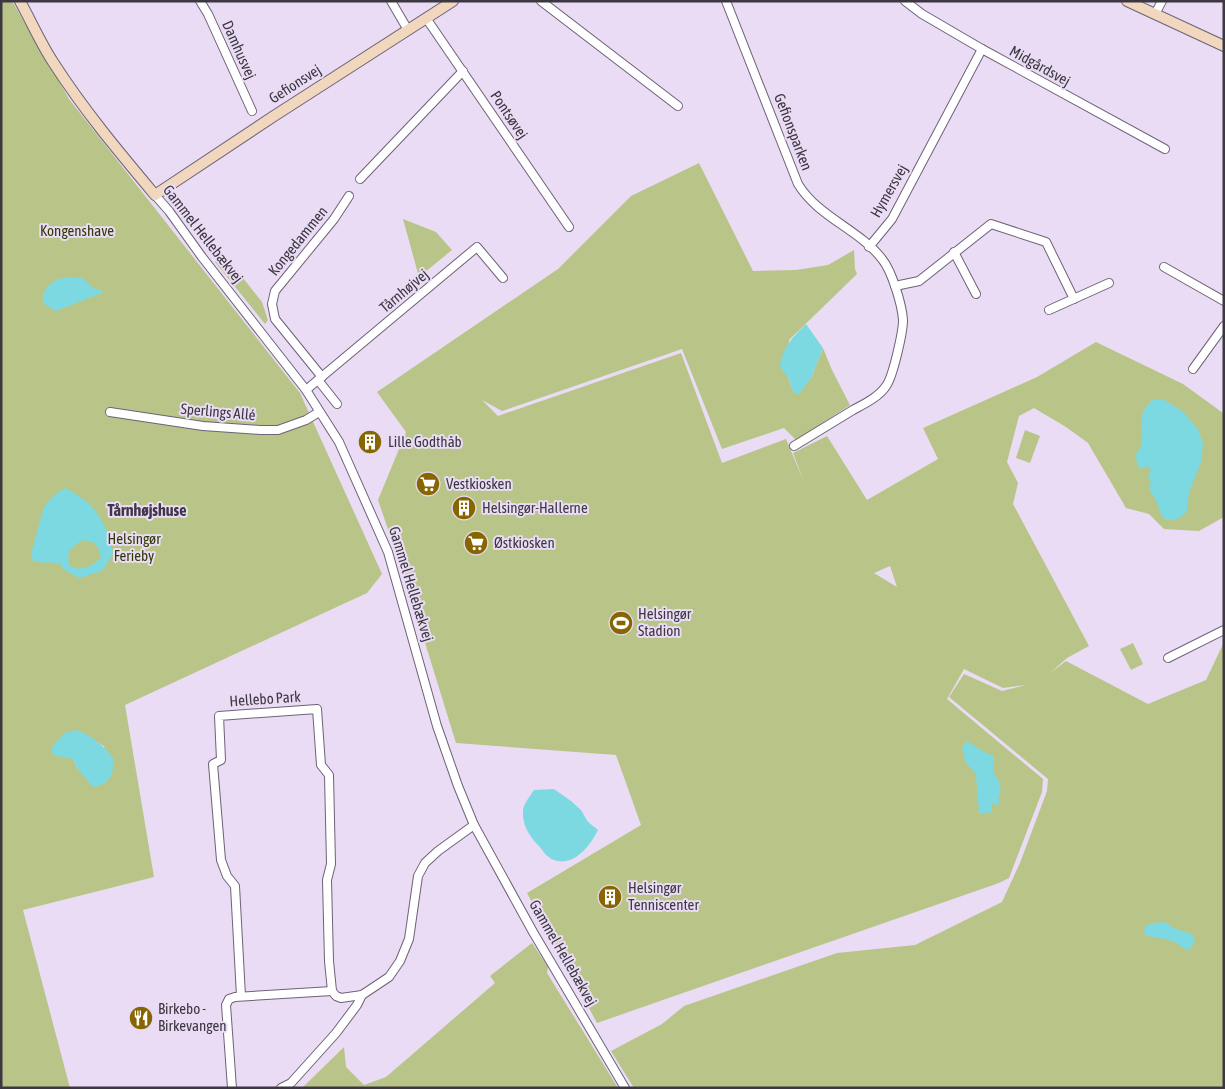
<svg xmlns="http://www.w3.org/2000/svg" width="1225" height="1089" font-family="'Asap Condensed',sans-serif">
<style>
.green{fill:#b9c588;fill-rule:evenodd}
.water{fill:#7cd9e1;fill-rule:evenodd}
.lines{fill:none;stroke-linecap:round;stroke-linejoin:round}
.street-casing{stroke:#6d6277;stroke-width:10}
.secondary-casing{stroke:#6d6277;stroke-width:12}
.street{stroke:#fff;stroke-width:8}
.secondary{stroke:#f1d7be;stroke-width:10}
.labels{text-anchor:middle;stroke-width:4;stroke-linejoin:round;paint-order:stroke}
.street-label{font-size:15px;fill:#3c3741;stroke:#e9dcf4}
.park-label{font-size:15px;fill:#323905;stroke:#e9dcf4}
.poi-label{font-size:15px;fill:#3c3741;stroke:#e9dcf4;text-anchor:start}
.neighbourhood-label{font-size:16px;font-weight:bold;fill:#413649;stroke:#e9dcf4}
</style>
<rect width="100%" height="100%" fill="#e9dcf4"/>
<g class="green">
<path d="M1 1H12L69 99 300 393 382 574 367 593 125 705 154 877 23 910 70 1088H1ZM94 740 105 747 77 768 73 759 68 757Z"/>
<path d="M699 163 753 271 796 270 828 265 854 250 855 269 857 274 789 340 788 377 793 392 811 378 823 348 832 370 850 405 796 440 784 428 722 449 682 349 502 411 482 400 498 416 681 353 722 463 786 439 804 482 793 453 827 436 867 500 938 459 923 428 1037 377 1096 342 1183 384 1223 413 1224 517 1199 531 1164 529 1149 514 1126 508 1088 443 1066 427 1034 408 1019 416 1007 462 1018 483 1013 504 1089 646 1067 658 1050 673 1066 661 1148 704 1206 680 1224 642V1088H634L611 1051 662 1024 684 1006 837 953 915 945 1002 902 1020 863 1047 791 1048 779 949 697 964 674 1002 691 1026 685 1003 688 964 669 947 699 1043 779 1042 792 1009 878 999 883 597 1023 527 893 641 825 616 755 456 743 409 591 378 500 406 432 377 392 558 269 631 196ZM890 566 897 587 874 573Z"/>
<polygon points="403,219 436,232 452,250 419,277"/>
<polygon points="225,255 262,302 268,320 265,324 215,262"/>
<polygon points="1025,430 1040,436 1030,463 1016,458"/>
<polygon points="1133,643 1143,664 1131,670 1120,649"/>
<polygon points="532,943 548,967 547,973 618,1088 302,1088 344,1047 346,1067 364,1085 386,1077 495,983 490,976"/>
</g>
<g class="water">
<path d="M82 278 95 289H102V293L56 311C52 308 45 306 43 301 41 292 51 282 58 279 65 277 75 278 82 278Z"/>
<path d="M806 324 823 348 811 378 799 394 793 392 788 377 780 367C782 347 793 337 806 324Z"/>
<path d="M1152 400H1164L1182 411 1198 429 1203 443 1201 462 1189 492 1187 511 1178 519 1166 520C1160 515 1160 511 1158 505 1156 499 1152 494 1149 489L1151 483 1148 476 1151 469 1146 466 1140 469 1137 464 1136 454C1147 441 1139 428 1143 413 1144 408 1149 404 1152 400Z"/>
<path d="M64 488C94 501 107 522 113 554L102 571 79 578 63 569 61 564C51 561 43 564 33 561L31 554 44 507 51 498ZM82 540 95 543 99 550 101 558C91 566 83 571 71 567 64 552 71 549 82 540Z"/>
<path d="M77 730C91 735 105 747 114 759 113 775 111 784 93 787L77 768 73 759 53 755 51 748 65 733Z"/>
<path d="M967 741 984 752 994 756 993 772C1000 781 1003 787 998 799L1000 805 992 804V812L979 814 976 774 966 763 962 748Z"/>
<path d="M554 789 571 801 581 810 588 822 598 830C590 846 574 867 554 860 547 858 542 849 537 844 528 834 522 824 523 810 524 803 531 795 534 790Z"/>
<path d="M1165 922 1174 928 1192 934 1195 941 1191 948 1186 950C1179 944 1172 940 1164 939 1157 937 1151 938 1144 934L1145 926 1153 923Z"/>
</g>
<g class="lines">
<g class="street-casing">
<g id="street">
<polyline points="200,1 208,14 252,111"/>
<polyline points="391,1 408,30"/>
<polyline points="541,1 678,106"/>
<path d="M726 1 798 184C818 217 860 230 882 259 892 271 902 305 903 320 903 332 893 377 886 386 879 397 864 404 853 410 833 422 814 434 794 446"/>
<polyline points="905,1 922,14 982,49 1165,149"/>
<polyline points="1155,14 1162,1"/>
<polyline points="426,18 569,227"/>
<polyline points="360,179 463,71"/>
<polyline points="155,195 169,211 202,257 306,390 339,442 388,552 437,726 458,786 474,825 533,932 625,1088"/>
<polyline points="869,247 892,219 982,49"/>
<polyline points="954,252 976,294"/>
<polyline points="1164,267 1224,301"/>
<polyline points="895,286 919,281 991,224 1046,242 1074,299"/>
<polyline points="1049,310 1109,283"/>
<polyline points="1193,369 1224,326"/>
<polyline points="322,377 275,319 272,304 275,291 334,219 349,196"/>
<polyline points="318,380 337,404"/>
<polyline points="306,390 477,247 503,278"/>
<polyline points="110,412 203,426 260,430 278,430 306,420 319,412"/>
<polyline points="1168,658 1224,630"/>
<polyline points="241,996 235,886 227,876 221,860 213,764 221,760 219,716 317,709 321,765 329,775 331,864 327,880 329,961 332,991 336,996 341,998 362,995 389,977 400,961 409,939 418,876 425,863 438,851 474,825"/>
<polyline points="232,1088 226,1005 229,999 235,997 332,991"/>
<polyline points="281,1088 291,1083 336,1033 357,1005 362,995"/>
</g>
</g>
<g class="secondary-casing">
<g id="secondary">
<path d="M20 1C31 21 40 42 53 62 83 109 119 152 155 195L274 116 453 1"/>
<polyline points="1127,1 1224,46"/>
</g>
</g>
<use href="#street" class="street"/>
<use href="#secondary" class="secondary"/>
</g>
<defs>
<g id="building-disc" transform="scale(1.25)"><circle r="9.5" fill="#876601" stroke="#e9dcf4"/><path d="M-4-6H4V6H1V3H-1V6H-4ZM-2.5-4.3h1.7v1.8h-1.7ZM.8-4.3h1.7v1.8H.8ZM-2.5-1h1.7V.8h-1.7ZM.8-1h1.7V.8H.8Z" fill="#fff"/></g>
<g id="supermarket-disc" transform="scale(1.25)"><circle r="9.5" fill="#876601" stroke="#e9dcf4"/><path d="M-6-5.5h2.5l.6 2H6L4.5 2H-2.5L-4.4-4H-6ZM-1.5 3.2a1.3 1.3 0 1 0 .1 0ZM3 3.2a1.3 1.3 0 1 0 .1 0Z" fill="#fff"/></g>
<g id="stadium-disc" transform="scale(1.25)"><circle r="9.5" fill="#876601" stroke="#e9dcf4"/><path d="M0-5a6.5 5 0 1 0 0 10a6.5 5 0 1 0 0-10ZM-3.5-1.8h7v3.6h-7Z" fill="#fff"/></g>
<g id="restaurant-disc" transform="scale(1.25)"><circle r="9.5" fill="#876601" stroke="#e9dcf4"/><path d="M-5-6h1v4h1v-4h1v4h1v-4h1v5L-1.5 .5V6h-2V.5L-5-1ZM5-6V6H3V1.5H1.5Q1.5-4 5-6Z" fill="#fff"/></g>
</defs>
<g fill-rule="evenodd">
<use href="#building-disc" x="370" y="442"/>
<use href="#supermarket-disc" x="428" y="484"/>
<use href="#building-disc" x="464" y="508"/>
<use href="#supermarket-disc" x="476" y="543"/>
<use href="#stadium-disc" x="621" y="623"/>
<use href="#building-disc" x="610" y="897"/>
<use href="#restaurant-disc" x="141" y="1018"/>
</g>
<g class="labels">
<g class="street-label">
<text transform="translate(239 50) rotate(66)" y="5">Damhusvej</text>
<text transform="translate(1040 66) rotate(29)" y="5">Midgårdsvej</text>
<text transform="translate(295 84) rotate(-33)" y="5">Gefionsvej</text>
<text transform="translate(509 115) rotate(56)" y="5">Pontsøvej</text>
<text transform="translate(793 132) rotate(69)" y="5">Gefionsparken</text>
<text transform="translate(889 191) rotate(-60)" y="5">Hymersvej</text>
<text transform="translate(203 234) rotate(52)" y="5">Gammel Hellebækvej</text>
<text transform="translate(298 241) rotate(-51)" y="5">Kongedammen</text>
<text transform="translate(404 291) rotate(-40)" y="5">Tårnhøjvej</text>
<text transform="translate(218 412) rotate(5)" y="5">Sperlings Allé</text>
<text transform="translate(411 584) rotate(73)" y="5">Gammel Hellebækvej</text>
<text transform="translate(265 699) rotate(-4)" y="5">Hellebo Park</text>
<text transform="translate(563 953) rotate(60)" y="5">Gammel Hellebækvej</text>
</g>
<g class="park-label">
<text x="77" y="236">Kongenshave</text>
<text x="134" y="544">Helsingør<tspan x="134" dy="17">Ferieby</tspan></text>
</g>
<g class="poi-label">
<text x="388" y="447">Lille Godthåb</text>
<text x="446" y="489">Vestkiosken</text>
<text x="482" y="513">Helsingør-Hallerne</text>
<text x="494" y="548">Østkiosken</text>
<text x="638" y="619">Helsingør<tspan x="638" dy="17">Stadion</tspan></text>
<text x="628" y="893">Helsingør<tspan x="628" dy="17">Tenniscenter</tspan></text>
<text x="158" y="1014">Birkebo -<tspan x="158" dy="17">Birkevangen</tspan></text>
</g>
<g class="neighbourhood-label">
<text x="147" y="516">Tårnhøjshuse</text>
</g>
</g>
<rect width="1225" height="1089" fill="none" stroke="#3c3741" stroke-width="5"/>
</svg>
